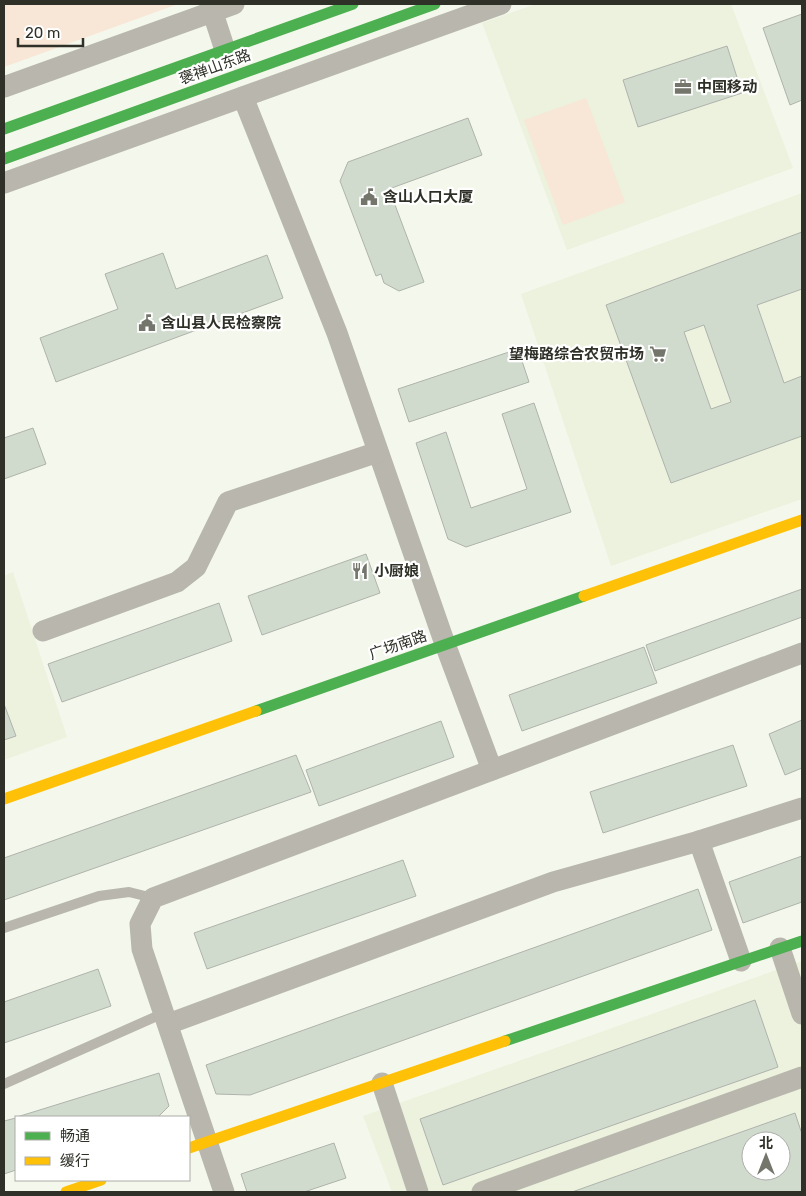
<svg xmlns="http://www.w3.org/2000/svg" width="806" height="1196" font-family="Rubik,'Noto Sans SC',sans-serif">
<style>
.built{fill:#ecf2dd;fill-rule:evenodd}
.green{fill:#f8e6d6}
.building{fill:#d0dbce;stroke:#afb3ac;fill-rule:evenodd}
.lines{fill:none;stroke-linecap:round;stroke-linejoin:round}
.lane{stroke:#b8b6ad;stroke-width:10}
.street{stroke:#b8b6ad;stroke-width:21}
.fast{stroke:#4caf50;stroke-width:11}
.slow{stroke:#ffc107;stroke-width:11}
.labels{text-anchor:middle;stroke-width:4.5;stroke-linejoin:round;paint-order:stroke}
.street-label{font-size:15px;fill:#2f3128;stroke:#fff}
.poi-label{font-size:15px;font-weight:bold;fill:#2f3128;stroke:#fff;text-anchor:start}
</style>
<rect width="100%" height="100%" fill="#f4f7eb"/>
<g class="built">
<polygon points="536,4 731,4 793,168 567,250 482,23"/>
<polygon points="802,193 802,499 611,566 521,294"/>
<polygon points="13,572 67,737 4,760 4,576"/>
<path d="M802 961V1192H392L363 1116ZM751 1141H781V1171H751Z"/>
</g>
<g class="green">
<polygon points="4,4 178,4 4,67"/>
<polygon points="586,98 625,202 563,225 524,120"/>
</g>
<g class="building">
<polygon points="802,14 802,100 790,105 763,28"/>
<polygon points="727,46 742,93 638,127 623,80"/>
<polygon points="468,118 482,155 389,189 424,282 399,291 384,283 381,274 376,276 340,181 348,162"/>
<path d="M802 232V289L757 305 784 383 802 376V436L671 483 606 305ZM704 325 731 402 711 409 684 332Z"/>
<polygon points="163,253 176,289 267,255 283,298 56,382 40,338 118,309 105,274"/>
<polygon points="518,349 529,382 409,422 398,389"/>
<polygon points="534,403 571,512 466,547 448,539 416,443 446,432 471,508 527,489 502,414"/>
<polygon points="33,428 46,464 4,479 4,438"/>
<polygon points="366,554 380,593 262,635 248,596"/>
<polygon points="802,589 802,617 655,671 646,645"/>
<polygon points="219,603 232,641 62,702 48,664"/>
<polygon points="644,647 657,683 522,731 509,695"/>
<polygon points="4,704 16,736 4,740"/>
<polygon points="802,720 802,768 785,775 769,734"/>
<polygon points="441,721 454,757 319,806 306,770"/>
<polygon points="733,745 747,786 603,833 590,792"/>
<polygon points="296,755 311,792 4,900 4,858"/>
<polygon points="802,856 802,902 743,923 729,882"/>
<polygon points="403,860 416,896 207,969 194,933"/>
<polygon points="698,889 712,930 250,1095 216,1094 206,1065"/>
<polygon points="98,969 111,1006 4,1043 4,1002"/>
<polygon points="755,1000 778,1067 443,1185 420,1119"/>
<polygon points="159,1073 169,1106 158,1117 17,1117"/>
<path d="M795 1113 802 1134V1192H572ZM751 1141H781V1171H751Z"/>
<polygon points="16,1118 16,1170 4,1174 4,1121"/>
<polygon points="334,1143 346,1178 304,1192 247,1192 241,1174"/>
</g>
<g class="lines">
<g class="lane">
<polyline points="4,928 99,896 129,892 153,898"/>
<polyline points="4,1084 164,1013"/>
</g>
<g class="street">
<polyline points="210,4 225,50"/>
<polyline points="4,87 234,4"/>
<polyline points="243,97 337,333 445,644 492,770"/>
<polyline points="4,183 501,4"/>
<polyline points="43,631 177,582 196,567 228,502 378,452"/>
<polyline points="699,841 741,961"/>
<polyline points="780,948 802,1014"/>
<polyline points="168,1024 553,882 699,841 802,808"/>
<polyline points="382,1083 418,1192"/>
<polyline points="224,1192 142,949 140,924 153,898 802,653"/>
<polyline points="482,1192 802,1077"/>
</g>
<g class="fast">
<polyline points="4,129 353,4"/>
<polyline points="4,159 435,4"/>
<polyline points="256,711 584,596"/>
<polyline points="505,1041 802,941"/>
</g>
<g class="slow">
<polyline points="584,596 802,520"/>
<polyline points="4,799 256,711"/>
<polyline points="189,1148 505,1041"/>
<polyline points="66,1192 101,1180"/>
</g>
</g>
<defs>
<g id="office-bare" transform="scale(1.35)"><path d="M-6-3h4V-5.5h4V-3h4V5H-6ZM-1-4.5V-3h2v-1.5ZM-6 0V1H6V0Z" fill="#74766c" stroke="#fff" stroke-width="2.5" paint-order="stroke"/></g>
<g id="civic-bare" transform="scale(1.35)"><path d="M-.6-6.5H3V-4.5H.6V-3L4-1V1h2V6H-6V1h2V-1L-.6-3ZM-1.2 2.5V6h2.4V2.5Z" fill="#74766c" stroke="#fff" stroke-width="2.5" paint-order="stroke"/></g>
<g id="supermarket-bare" transform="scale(1.35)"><path d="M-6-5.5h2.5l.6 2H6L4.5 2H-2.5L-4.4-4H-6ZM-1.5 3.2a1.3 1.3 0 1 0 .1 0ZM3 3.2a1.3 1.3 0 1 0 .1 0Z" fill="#74766c" stroke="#fff" stroke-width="2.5" paint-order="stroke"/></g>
<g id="restaurant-bare" transform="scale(1.35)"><path d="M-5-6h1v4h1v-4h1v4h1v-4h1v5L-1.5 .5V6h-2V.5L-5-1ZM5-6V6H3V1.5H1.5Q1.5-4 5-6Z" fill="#74766c" stroke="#fff" stroke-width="2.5" paint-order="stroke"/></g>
</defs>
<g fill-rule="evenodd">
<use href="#office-bare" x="683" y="87"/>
<use href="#civic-bare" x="369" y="197"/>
<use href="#civic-bare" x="147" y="323"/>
<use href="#supermarket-bare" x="658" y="354"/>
<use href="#restaurant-bare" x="360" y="571"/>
</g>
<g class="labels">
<g class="street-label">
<text transform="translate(215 67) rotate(-20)" y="5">褒禅山东路</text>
<text transform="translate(398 645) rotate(-19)" y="5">广场南路</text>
</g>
<g class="poi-label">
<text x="697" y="92">中国移动</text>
<text x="383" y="202">含山人口大厦</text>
<text x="161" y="328">含山县人民检察院</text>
<text x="644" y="359" text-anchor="end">望梅路综合农贸市场</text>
<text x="374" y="576">小厨娘</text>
</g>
</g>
<rect width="806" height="1196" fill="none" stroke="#2f3128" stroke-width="10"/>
<rect x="15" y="1116" width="175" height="65" fill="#ffffff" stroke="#acada9"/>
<rect x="25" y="1132" width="25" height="8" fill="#4caf50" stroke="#acada9"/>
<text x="60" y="1141" font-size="15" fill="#2f3128">畅通</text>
<rect x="25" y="1157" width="25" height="8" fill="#ffc107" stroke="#acada9"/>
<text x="60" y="1166" font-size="15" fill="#2f3128">缓行</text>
<g transform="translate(766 1156)"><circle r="24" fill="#ffffff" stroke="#acada9"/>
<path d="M0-4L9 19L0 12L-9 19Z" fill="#74766c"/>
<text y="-8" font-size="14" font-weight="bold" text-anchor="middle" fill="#2f3128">北</text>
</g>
<path d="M18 38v8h65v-8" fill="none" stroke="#2f3128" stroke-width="2.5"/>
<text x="25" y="38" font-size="15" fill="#2f3128" stroke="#ffffff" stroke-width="4" paint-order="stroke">20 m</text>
</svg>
